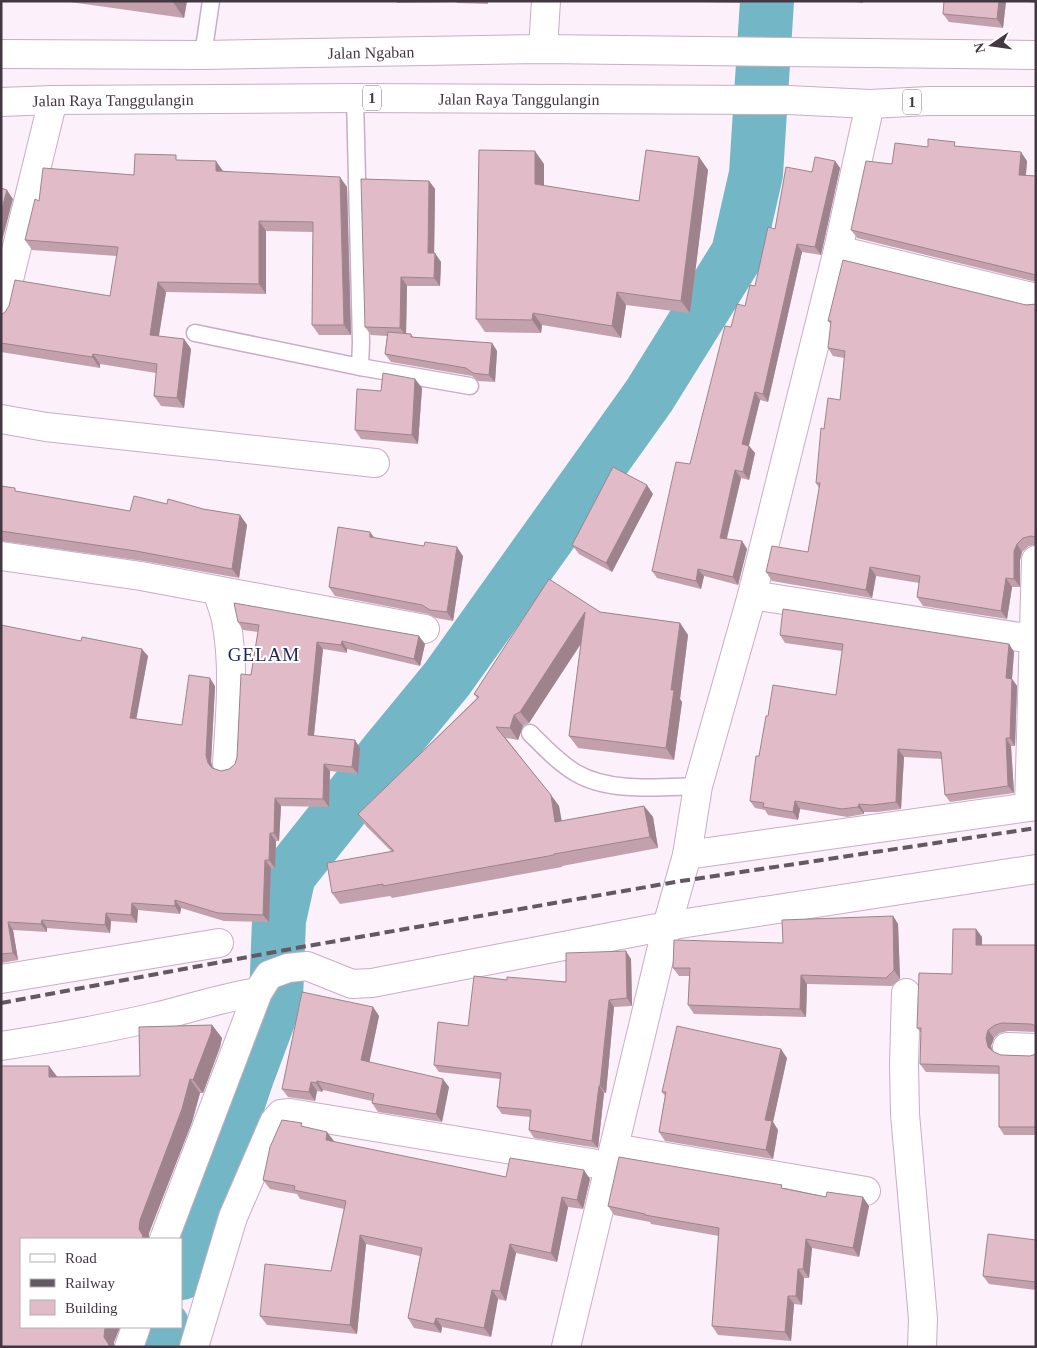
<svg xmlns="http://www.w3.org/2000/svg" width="1037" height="1348" font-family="'Times New Roman',serif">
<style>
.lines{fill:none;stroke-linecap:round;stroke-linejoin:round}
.river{stroke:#73b7c7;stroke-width:54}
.service-casing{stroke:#c8adc6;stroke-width:19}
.minor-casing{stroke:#c8adc6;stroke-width:30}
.trunk-casing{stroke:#c8adc6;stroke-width:30}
.service{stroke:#fff;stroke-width:16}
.minor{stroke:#fff;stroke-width:28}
.trunk{stroke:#fff;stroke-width:28}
.rail{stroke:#645863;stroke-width:4;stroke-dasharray:10 5;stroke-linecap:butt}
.wall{fill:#c2a1ac}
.shaded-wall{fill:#9e838c}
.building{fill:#e2bbc8;stroke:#9e838c}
.labels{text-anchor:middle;stroke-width:4;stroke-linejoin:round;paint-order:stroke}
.shield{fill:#fff;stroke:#7b737b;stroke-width:1}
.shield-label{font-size:15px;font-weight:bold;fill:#433742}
.street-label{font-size:16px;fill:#433742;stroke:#fff}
.quarter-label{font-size:19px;letter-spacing:1px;fill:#1f255e;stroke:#fff}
</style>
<rect width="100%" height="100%" fill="#fcf0fb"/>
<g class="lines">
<g class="river">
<polyline points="181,1273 248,1074 276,999 279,920 289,875 386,753 447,679 649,396 738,253 756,174 767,1"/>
<polyline points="157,1347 163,1327"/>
</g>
<g class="service-casing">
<g id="service">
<polyline points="203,55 211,1"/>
<polyline points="195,333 360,367 361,342 355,98"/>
<polyline points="360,367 470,386"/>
<path d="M530 733C544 747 559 763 576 773 610 793 660 787 698 786"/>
</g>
</g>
<g class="minor-casing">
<g id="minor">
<polyline points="543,49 546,1"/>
<polyline points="838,250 1036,298"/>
<polyline points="1,312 53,100"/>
<polyline points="1,419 46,427 375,463"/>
<polyline points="1,556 141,576 425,629"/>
<path d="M217 591C220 601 224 610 226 620 235 667 230 716 227 763"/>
<polyline points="752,595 1032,639"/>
<polyline points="1029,807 1036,560"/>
<polyline points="687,855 1036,806"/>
<polyline points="1,979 219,943"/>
<polyline points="906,993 904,1065 905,1114 923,1319 922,1347"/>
<path d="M1 1046C53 1038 104 1029 155 1017 189 1009 223 997 258 992"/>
<polyline points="1007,1047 1036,1048"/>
<polyline points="614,1148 866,1191"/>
<polyline points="164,1239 258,992 269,975 288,968 307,966 352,984 372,983 667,926 1036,869"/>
<polyline points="129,1347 136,1327"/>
<polyline points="194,1347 233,1217 274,1122 281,1114 290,1113 609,1166"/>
<polyline points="566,1347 667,926 687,855 698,786 752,595 838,250 870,104"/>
</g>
</g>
<g class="trunk-casing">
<g id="trunk">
<path id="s1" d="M1 54 203 55 543 49 1036 55"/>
<path id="s2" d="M1 102 53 100 355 98 788 100 870 104 929 101H1036"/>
</g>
</g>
<use href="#service" class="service"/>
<use href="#minor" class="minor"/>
<use href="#trunk" class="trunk"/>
<polyline class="rail" points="1,1003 296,948 681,881 1036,828"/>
</g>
<g class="wall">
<polygon points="63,1 187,1 184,18"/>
<polygon points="276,1 312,1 312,2 277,2"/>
<polygon points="396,1 488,1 488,4 457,3 456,2 397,3"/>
<polygon points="702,1 741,1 741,3 702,2"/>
<polygon points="846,1 863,1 863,3"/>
<polygon points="1006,1 1003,28 949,22 943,14"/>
<polygon points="1021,1 1036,1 1036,3"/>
<polygon points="958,146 1027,161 1026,175 1036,176 1036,282 857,238 851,230 892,164 928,147"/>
<polygon points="699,157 708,170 690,313 626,305 621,338 542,325 541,333 485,332 476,319 544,164 544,186 639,201"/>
<polygon points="179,160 223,172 347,187 351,335 319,335 312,325 313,232 266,231 266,294 166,292 159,336 184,339 191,349 184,408 161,406 154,396 156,373 100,364 100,368 1,352 1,315 110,296 117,256 32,250 25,240 39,201 134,175"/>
<polygon points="835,161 840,168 821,255 802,252 768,402 760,400 749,446 755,453 749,480 741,478 727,539 742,541 747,549 738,585 704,576 701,589 657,578 652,571 690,464 731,327 745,306 755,286 775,229 812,172"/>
<polygon points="429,181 435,189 434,253 441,262 440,286 407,286 406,334 411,334 413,337 492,343 497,351 495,382 478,381 472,376 391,362 385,354 387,336 371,335 365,327"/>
<polygon points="1035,304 1036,304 1036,545 1029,546 1022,552 1020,560 1020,587 1012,587 1007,619 923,606 917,597 919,583 876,576 872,598 772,581 766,572 808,552 819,488 816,483 824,429 840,400 844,358 833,356 828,348 831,324 828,321"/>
<polygon points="415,379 422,388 418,444 361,439 355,430 381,391"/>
<polygon points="1,486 18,492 130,511 167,504 203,509 240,515 247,525 239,578 143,561 1,541"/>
<polygon points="653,494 612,572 579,554 572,545"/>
<polygon points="375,538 463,556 453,621 436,618 428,614 335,596 329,587"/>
<polygon points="600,612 680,623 688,635 680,699 682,702 674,760 578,748 569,736 581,642 529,723 523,726 518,740 506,738 559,806 561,821 644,806 653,817 658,848 562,866 562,867 392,898 390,896 340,904 332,893 392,852 366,826 358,814 477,698 474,694"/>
<polygon points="238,622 425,644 420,666 347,649 347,653 323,649 314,736 360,748 358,774 330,771 329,807 281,806 279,841 276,841 275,868 271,868 269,922 224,921 181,908 180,914 138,910 137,923 111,921 110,933 47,928 47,932 13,930 18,960 1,963 1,625 148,656 136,719 182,725 215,686 211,762 213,768 221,771 229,769 235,764 237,757 258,632 243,630"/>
<polygon points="780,635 1009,644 1014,652 1012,679 1017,686 1015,746 1011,746 1014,793 950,802 945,795 942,759 904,757 901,809 877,812 864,812 864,814 847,817 800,809 798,820 768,815 765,810 755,808 750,801 768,716 836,695 842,651 785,643"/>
<polygon points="893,916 898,924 900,979 892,986 807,984 806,1017 694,1014 688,1005 689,976 679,976 673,968 783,943"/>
<polygon points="976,929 982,937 982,945 1036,945 1036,1032 1008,1031 1000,1033 994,1038 991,1046 994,1052 1001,1055 1030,1056 1036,1054 1036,1135 1004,1135 999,1127 999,1074 926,1072 920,1064 921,1033 917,1028 952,974"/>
<polygon points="631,959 632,1006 614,1007 606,1093 604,1093 598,1148 534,1138 529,1130 530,1117 502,1114 497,1107 500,1079 439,1072 434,1065 507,980 566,982"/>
<polygon points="373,1007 379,1016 369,1062 449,1087 442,1122 378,1112 372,1103 372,1101 323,1090 322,1092 317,1091 315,1101 288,1097 282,1089"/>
<polygon points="212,1025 222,1038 220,1047 203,1093 200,1093 192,1122 149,1233 149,1239 21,1239 21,1327 120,1327 114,1342 114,1347 1,1347 1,1066 49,1066 57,1077 140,1076 139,1027"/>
<polygon points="787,1058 773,1122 778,1130 773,1159 665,1141 659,1132 665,1096 662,1092"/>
<polygon points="305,1127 334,1142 506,1177 590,1179 583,1209 568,1207 557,1262 516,1253 506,1301 498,1299 491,1337 442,1327 441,1333 414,1328 408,1318 420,1256 366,1244 357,1334 267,1325 260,1316 331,1271 344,1209 300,1199 297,1194 270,1189 263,1180"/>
<polygon points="785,1188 869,1206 859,1257 812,1248 809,1278 804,1278 802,1305 794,1304 791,1341 718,1335 712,1326 719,1236 651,1224 650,1222 614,1215 608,1206"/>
<polygon points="1036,1240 1036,1290 989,1284 983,1276"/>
</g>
<g class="shaded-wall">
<polygon points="173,1 187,1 184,18 173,2"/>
<polygon points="999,1 1006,1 1003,28 997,19"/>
<polygon points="535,151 544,164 544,197 535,184"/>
<polygon points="1021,152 1027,161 1025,183 1019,175"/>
<polygon points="699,157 708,170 690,313 681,301"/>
<polygon points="216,161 223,171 216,171"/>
<polygon points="835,161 840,168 821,255 815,247"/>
<polygon points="340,177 347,187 351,335 344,325"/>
<polygon points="429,181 435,189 434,262 428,253"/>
<polygon points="7,190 13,199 1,245 1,212"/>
<polygon points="259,221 266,231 266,294 259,284"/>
<polygon points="797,244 802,252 768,402 763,394"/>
<polygon points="435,253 441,262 440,286 434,278"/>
<polygon points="401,277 407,286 406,336 400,328"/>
<polygon points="158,282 166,292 157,346 150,335"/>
<polygon points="617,292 626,305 621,338 612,326"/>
<polygon points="533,313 542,325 541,333 532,320"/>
<polygon points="184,339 191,349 184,408 177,398"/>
<polygon points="492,343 497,351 495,382 489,375"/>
<polygon points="93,354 100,364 100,368 92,357"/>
<polygon points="415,379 422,388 418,444 412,435"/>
<polygon points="755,392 760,400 747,452 742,444"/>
<polygon points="749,446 755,453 749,480 743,472"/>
<polygon points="735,470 741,478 725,545 720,538"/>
<polygon points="647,485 653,494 612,572 606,563"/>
<polygon points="240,515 247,525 239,578 232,569"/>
<polygon points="370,532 377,541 370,537"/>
<polygon points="742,541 747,549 738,585 733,577"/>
<polygon points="1017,544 1022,552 1020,560 1020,587 1014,579 1014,551"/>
<polygon points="457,547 463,556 453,621 447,612"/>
<polygon points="870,567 876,576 872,598 866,590"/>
<polygon points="698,569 704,576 701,589 696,581"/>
<polygon points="1006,578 1012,587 1007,619 1001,611"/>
<polygon points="585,612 594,624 529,723 520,712"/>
<polygon points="680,623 688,635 680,699 682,702 674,760 666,748 671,690"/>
<polygon points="419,636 425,644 420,666 414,659"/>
<polygon points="342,641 347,649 347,653 341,645"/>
<polygon points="317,642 323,649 313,743 308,735"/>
<polygon points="1009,644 1014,652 1012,679 1017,686 1015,746 1010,738 1006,678"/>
<polygon points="142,649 148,656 135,726 130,718"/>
<polygon points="210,678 215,686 211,762 213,770 208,763 206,755"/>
<polygon points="514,715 523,726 518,740 510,728"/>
<polygon points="1006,738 1011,746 1014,793 1008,786"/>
<polygon points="355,740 360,748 358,774 352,767"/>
<polygon points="898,749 904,757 901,809 896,802"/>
<polygon points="324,764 330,771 329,807 323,799"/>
<polygon points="551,795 559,806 564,833 555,822"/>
<polygon points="275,798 281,806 279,841 274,833"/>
<polygon points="795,801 800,809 798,820 793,812"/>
<polygon points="859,804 864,812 864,814 858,807"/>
<polygon points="644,806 653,817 658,848 650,837"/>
<polygon points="270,833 276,841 275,868 269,860"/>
<polygon points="265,860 271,868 269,922 263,915"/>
<polygon points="175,900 181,908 180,914 175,906"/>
<polygon points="132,903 138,910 137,923 131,915"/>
<polygon points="106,913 111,921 110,933 105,925"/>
<polygon points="893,916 898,924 900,979 894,970"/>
<polygon points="42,920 47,928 47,932 41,924"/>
<polygon points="8,922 13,930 18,960 13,953"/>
<polygon points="976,929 982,937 982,953 976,945"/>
<polygon points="626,951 631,959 632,1006 627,998"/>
<polygon points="801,975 807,984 806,1017 800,1009"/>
<polygon points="609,1000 614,1007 606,1093 600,1086"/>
<polygon points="373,1007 379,1016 368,1069 361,1060"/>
<polygon points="212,1025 222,1038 220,1047 203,1093 193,1080"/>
<polygon points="988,1030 994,1038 991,1046 993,1055 988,1047 986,1038"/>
<polygon points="781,1049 787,1058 773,1122 778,1130 773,1159 766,1150 765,1120"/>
<polygon points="49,1066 59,1079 49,1077"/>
<polygon points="190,1079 200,1093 192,1122 149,1233 149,1239 142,1239 139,1229 140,1220"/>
<polygon points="443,1079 449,1087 442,1122 436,1114"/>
<polygon points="317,1081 323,1090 322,1092 316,1083"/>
<polygon points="311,1082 317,1091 315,1101 309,1092"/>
<polygon points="599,1086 604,1093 598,1148 592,1141"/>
<polygon points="327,1132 334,1141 332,1149 326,1140"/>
<polygon points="584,1170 590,1179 583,1209 577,1200"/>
<polygon points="562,1197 568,1207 557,1262 551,1253"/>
<polygon points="863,1197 869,1206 859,1257 853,1248"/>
<polygon points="360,1235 366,1244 357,1334 350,1325"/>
<polygon points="806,1239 812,1248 809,1278 803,1269"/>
<polygon points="510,1244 516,1253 506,1301 500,1291"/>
<polygon points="798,1269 804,1278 802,1305 796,1296"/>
<polygon points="492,1290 498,1299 491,1337 484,1328"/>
<polygon points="788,1296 794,1304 791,1341 785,1332"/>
<polygon points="436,1318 442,1327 441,1333 434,1324"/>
<polygon points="105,1327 120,1327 114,1342 114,1347 108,1347 104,1337"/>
</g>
<g class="building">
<polygon points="944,1 999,1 997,19 943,14"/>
<polygon points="928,139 955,142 954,146 1021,152 1019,175 1036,176 1036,275 851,230 866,161 892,164 895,143 928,147"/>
<polygon points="479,150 535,151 535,184 639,201 646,150 699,157 681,301 617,292 612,326 533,313 532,320 476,319"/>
<polygon points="135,154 176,155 176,160 216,161 216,171 340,177 344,325 312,325 313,222 259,221 259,284 158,282 150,335 184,339 177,398 154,396 157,364 93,354 92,357 1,343 1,315 5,312 9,306 15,280 110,296 118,247 25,240 35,199 39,201 43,168 134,175"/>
<polygon points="815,157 835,161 815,247 797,244 763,394 755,392 742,444 749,446 743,472 735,470 720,538 742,541 733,577 698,569 696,581 652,571 676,462 690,464 725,326 731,327 737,304 745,306 750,285 755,286 768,227 775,229 786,167 812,172"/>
<polygon points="361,179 429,181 428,253 435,253 434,278 401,277 400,328 365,327"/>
<polygon points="1,188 7,190 1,212"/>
<polygon points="843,260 1026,305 1036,304 1036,537 1031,536 1023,538 1017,544 1014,551 1014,579 1006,578 1001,611 917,597 920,576 870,567 866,590 766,572 772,546 808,552 820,483 816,483 821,428 824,429 828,398 840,400 845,351 828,348 831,321 828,321"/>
<polygon points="388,332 411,334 411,337 492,343 489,375 473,373 466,368 385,354"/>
<polygon points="383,373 415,379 412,435 355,430 357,389 381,391"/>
<polygon points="613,467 647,485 606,563 572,545"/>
<polygon points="1,486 15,488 15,491 130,511 134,496 167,504 168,499 203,509 240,515 232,569 136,551 1,531"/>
<polygon points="338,527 370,532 370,537 424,546 425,542 457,547 447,612 430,610 422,605 329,587"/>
<polygon points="549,579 600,612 680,623 671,690 674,690 666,748 569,736 585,612 520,712 514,715 510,728 496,727 551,795 555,822 644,806 650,837 554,854 554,855 383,886 383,884 332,893 327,863 394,851 358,814 479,697 474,694"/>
<polygon points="234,603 419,636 414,659 342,641 341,645 317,642 308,735 355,740 352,767 324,764 323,799 275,798 274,833 270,833 269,860 265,860 263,915 218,913 175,900 175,906 132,903 131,915 106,913 105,925 42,920 41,924 8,922 13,953 1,954 1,625 81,641 82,637 142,649 130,718 182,725 189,675 210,678 206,755 208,763 212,768 221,771 229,769 235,764 237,757 241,674 251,675 259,625 238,622"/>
<polygon points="783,609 1009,644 1006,678 1012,679 1010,738 1006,738 1008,786 945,795 941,752 898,749 896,802 872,805 859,804 858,807 842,809 795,801 793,812 763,807 764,803 750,801 756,756 759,756 766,716 768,716 773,685 836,695 843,644 780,635"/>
<polygon points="893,916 894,970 886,978 801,975 800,1009 688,1005 690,968 673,968 674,940 783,943 782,920"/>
<polygon points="953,929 976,929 976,945 1036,945 1036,1026 1031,1024 1002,1023 995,1025 988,1030 986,1038 988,1047 994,1052 1001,1055 1030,1056 1036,1054 1036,1127 999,1127 999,1066 920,1064 921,1028 917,1028 919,973 952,974"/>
<polygon points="626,951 627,998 609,1000 600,1086 599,1086 592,1141 529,1130 531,1110 497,1107 501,1073 434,1065 438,1022 468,1026 474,976 507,980 507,977 566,982 566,953"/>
<polygon points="302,992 373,1007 361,1060 443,1079 436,1114 372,1103 374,1094 317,1081 316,1083 311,1082 309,1092 282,1089"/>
<polygon points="212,1025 211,1033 193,1080 190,1079 182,1109 140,1220 139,1229 143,1236 142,1239 21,1239 21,1327 105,1327 104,1337 109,1345 108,1347 1,1347 1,1066 49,1066 49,1077 140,1076 139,1027"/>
<polygon points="677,1026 781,1049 765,1120 772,1121 766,1150 659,1132 666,1092 662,1092"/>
<polygon points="282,1120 302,1123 301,1126 327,1132 326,1140 506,1177 510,1158 584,1170 577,1200 562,1197 551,1253 510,1244 500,1291 492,1290 484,1328 436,1318 434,1324 408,1318 422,1248 360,1235 350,1325 260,1316 265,1264 331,1271 346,1201 294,1190 295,1186 263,1180 270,1147"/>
<polygon points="619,1157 782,1185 781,1188 826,1197 827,1192 863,1197 853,1248 806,1239 803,1269 798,1269 796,1296 788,1296 785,1332 712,1326 719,1228 645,1215 645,1214 608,1206"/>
<polygon points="988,1234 1036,1240 1036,1282 983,1276"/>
</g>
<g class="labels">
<g class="shield">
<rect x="363" y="85.5" width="18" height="25" rx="4"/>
<rect x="903" y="89.5" width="18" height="25" rx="4"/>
</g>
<g class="shield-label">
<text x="372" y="103">1</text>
<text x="912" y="107">1</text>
</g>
<g class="street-label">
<text dy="6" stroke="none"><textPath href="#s1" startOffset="370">Jalan Ngaban</textPath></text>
<text dy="6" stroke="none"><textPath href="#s2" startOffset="518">Jalan Raya Tanggulangin</textPath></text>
<text dy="6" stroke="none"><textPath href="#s2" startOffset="112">Jalan Raya Tanggulangin</textPath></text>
</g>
<g class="quarter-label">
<text x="264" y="661">GELAM</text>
</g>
</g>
<rect width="1037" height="1348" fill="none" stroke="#433742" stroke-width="5"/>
<rect x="20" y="1238" width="162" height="90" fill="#ffffff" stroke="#b4afb3"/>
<rect x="30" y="1254" width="25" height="8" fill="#ffffff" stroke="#b4afb3"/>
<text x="65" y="1263" font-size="15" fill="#433742">Road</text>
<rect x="30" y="1279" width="25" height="8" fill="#645863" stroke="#b4afb3"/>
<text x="65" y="1288" font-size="15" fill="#433742">Railway</text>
<rect x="30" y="1300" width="25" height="15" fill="#e2bbc8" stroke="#b4afb3"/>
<text x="65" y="1313" font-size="15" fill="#433742">Building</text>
<g transform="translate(992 45) rotate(257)" stroke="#ffffff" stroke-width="4" paint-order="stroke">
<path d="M0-4L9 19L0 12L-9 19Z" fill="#433742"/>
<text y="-8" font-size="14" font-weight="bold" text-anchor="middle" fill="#433742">N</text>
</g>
</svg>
